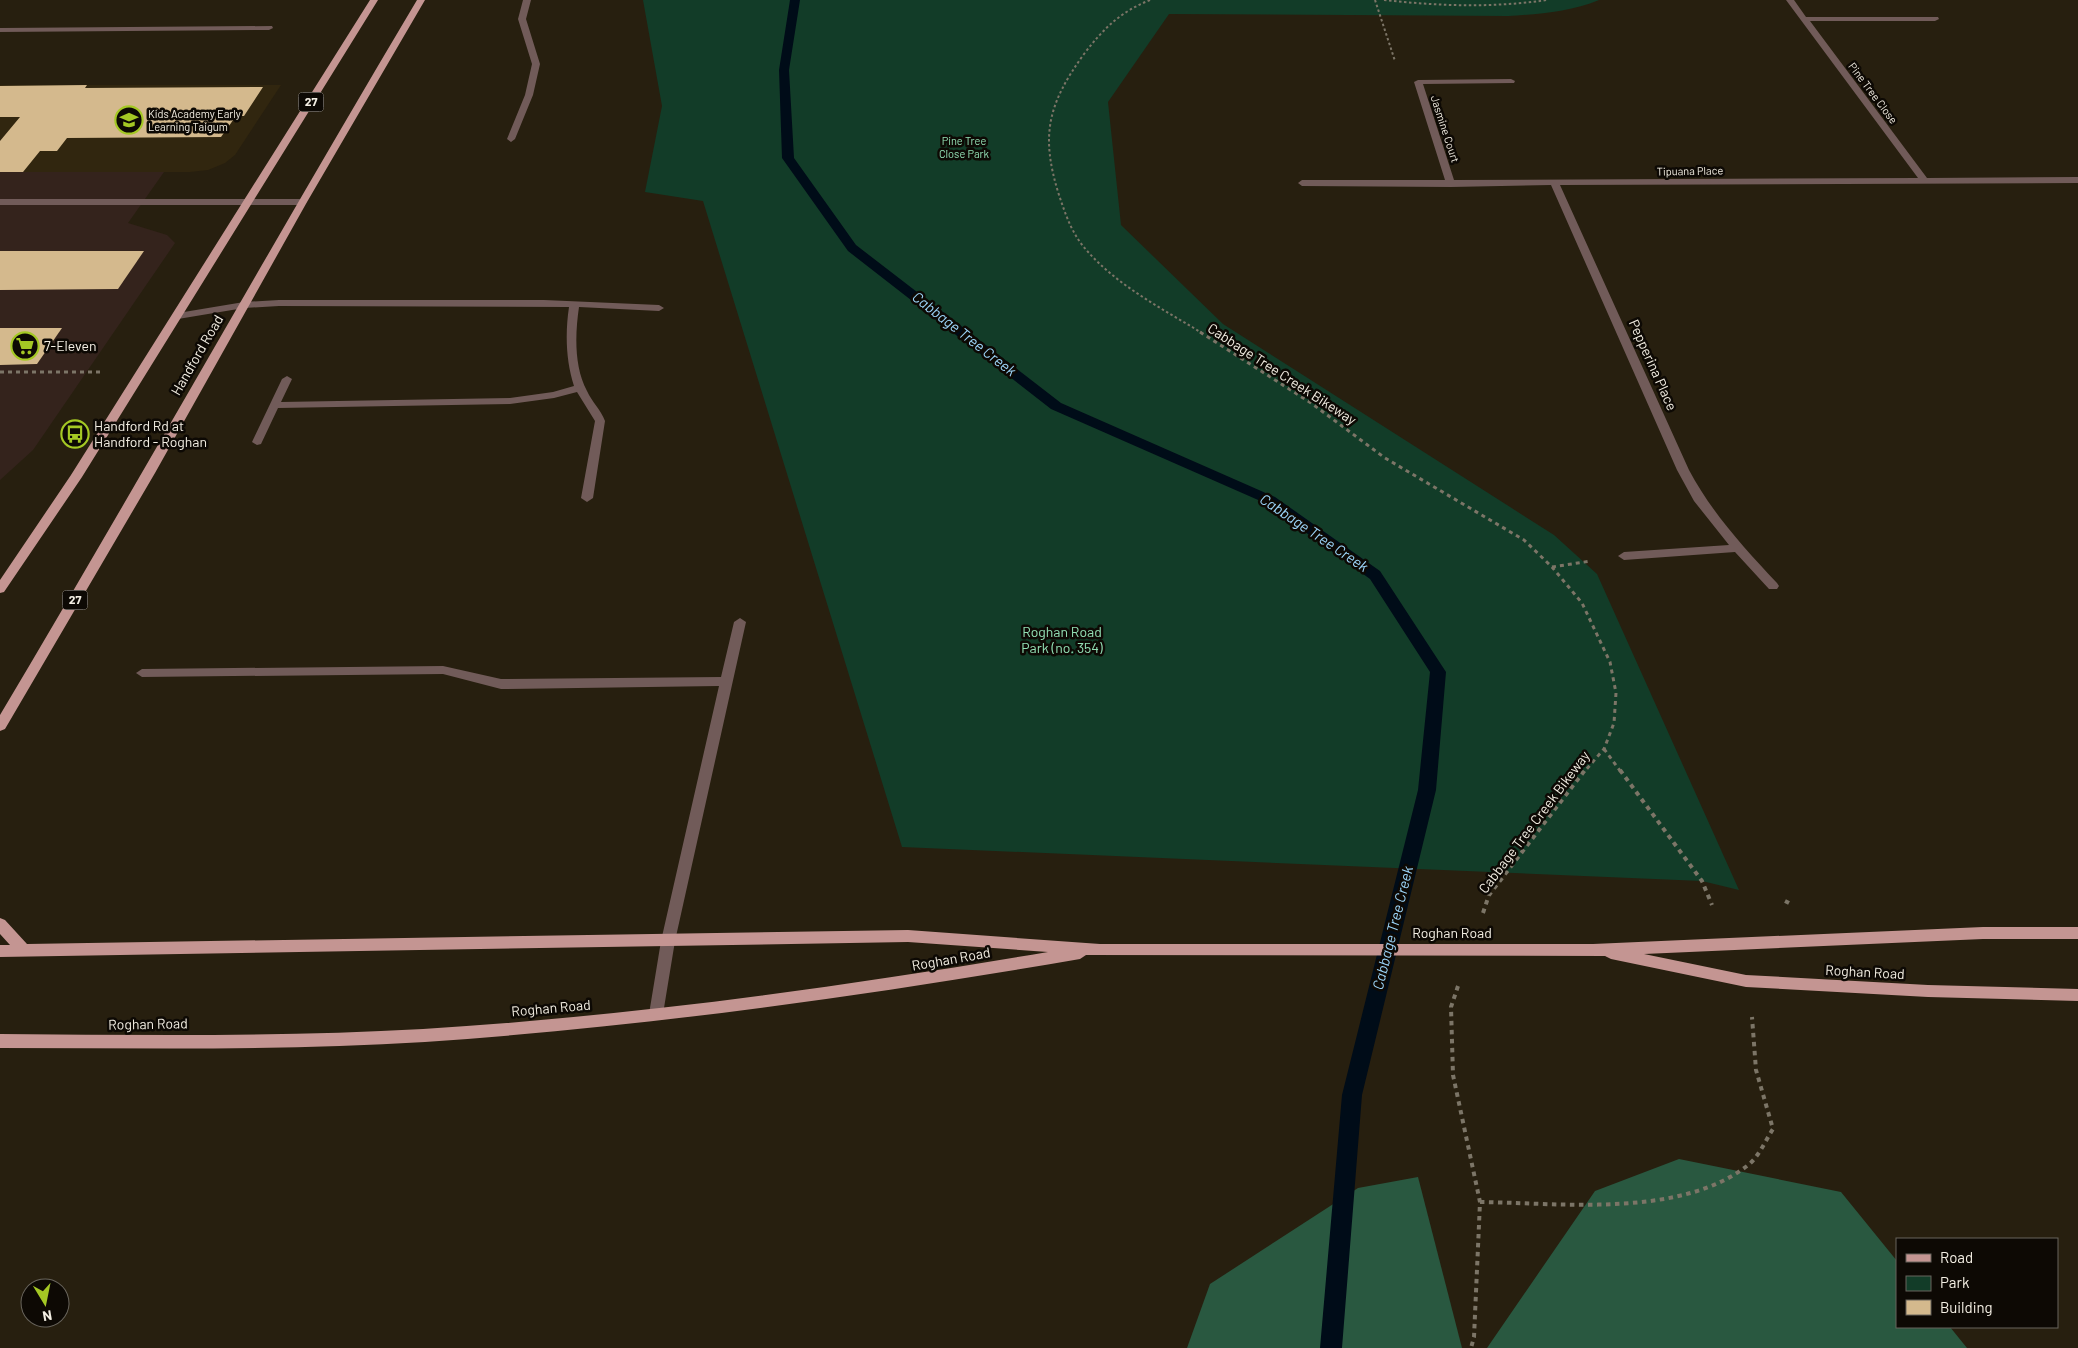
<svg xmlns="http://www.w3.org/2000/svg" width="2078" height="1348" font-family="Barlow,sans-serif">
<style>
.commercial{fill:#34231c}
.built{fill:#31260f}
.green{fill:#123c28}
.forest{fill:#295840}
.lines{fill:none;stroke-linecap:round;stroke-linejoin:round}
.stream{fill:#000c18;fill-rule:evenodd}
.building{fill:#d4b98d}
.path-far2{stroke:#7c7567;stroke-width:2;stroke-dasharray:2.5 2.5;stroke-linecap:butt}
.path-far1{stroke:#7c7567;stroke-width:3;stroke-dasharray:4 4;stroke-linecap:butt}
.path{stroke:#7c7567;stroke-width:4;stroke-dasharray:4.5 4.5;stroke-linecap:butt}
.minor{fill:#715b59;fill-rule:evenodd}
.major{fill:#c49592;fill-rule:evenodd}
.labels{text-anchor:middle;stroke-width:5;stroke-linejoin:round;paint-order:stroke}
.far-street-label{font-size:11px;fill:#f3eee3;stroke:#0d0904}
.far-poi-label{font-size:11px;fill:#f3eee3;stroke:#0d0904;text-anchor:start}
.far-park-label{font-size:11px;fill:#93e0b5;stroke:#0d0904}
.shield{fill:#0d0904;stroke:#aea9a0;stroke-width:1}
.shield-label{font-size:12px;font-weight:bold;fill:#f3eee3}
.poi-label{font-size:14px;fill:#f3eee3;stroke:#0d0904;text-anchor:start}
.street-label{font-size:14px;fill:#f3eee3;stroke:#0d0904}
.park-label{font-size:14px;fill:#93e0b5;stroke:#0d0904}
.water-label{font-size:15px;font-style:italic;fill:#9cd5f9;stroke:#0d0904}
</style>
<rect width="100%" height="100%" fill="#271f0f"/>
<polygon class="commercial" points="0,172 164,172 128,223 167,235 175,243 33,450 0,480"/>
<polygon class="built" points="0,85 281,85 235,155 225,163 208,170 190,172 0,172"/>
<path class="green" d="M643 0H1599C1570 12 1539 14 1508 16L1169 14 1108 102 1121 225 1223 324 1554 535 1597 574 1739 890 1702 881 902 847 703 201 645 192 662 106Z"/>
<g class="forest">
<polygon points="1679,1159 1841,1192 1897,1261 1897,1327 1950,1327 1967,1348 1487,1348 1595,1191"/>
<polygon points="1418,1177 1462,1348 1187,1348 1210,1284 1358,1188"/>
</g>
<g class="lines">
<polygon class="stream" points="790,0 800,0 789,70 794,158 856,245 1061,403 1275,497 1380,571 1446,672 1436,790 1362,1095 1342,1348 1320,1348 1342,1095 1418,790 1430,672 1370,579 1265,503 1051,409 848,251 782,158 779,70"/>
</g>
<g class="building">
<polygon points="87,85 85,88 263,87 244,116 236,116 221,137 67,138 57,151 40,151 23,172 0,172 0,141 20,117 0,117 0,86"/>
<polygon points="0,251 144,251 118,289 0,290"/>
<polygon points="0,328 62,328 37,364 0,365"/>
</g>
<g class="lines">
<g class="path-far2">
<path d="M1150 0C1120 12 1103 29 1084 54 1048 104 1040 135 1059 195 1065 213 1071 231 1083 246 1114 284 1161 308 1202 333"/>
<polyline points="1375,0 1395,61"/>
<path d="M1384 0C1439 6 1492 8 1547 0"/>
</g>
<g class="path-far1">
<polyline points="1200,332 1311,403 1385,458 1524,540 1552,567 1582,603 1610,662 1616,693 1614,723 1604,749 1584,772"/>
<polyline points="0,372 100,372"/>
<polyline points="1552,567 1591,561"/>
<polyline points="1604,749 1621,772"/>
</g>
<g class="path">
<polyline points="1620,770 1702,881 1712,905"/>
<polyline points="1785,901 1793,905"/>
<polyline points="1483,913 1489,895 1585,770"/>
<polyline points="1458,986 1451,1007 1453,1075 1480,1202 1474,1337 1471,1348"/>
<path d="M1480 1202C1561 1203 1679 1218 1747 1166 1759 1157 1765 1141 1773 1129L1756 1070 1752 1017"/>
</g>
<g class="minor">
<polygon points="523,0 531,0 526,19 540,64 533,95 515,139 511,142 507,139 525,95 532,64 518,19"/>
<path d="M1786 0H1794L1806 17H1938L1939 19 1935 21H1810L1927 178 2078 177V183L1560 185 1689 470C1712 513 1744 548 1777 583L1779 586 1777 589H1769L1735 552 1624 560 1618 556 1624 552 1729 545 1694 501 1677 470 1551 185 1451 187 1302 186 1298 183 1302 180H1445L1414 82 1418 80 1511 79 1515 81 1514 83 1423 84 1454 180 1918 178Z"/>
<polygon points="272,26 273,28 269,30 0,32 0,28"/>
<polygon points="0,199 302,199 307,202 302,205 0,205"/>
<path d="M279 300H544L659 305 664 308 659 311 579 307C575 334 574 367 587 391 592 402 601 410 605 421L593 498 587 502 581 498 595 421 577 392 554 398 510 404 278 408 261 444 257 445 252 442 282 379 287 376 292 379 281 402 510 398 553 392 574 386C566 361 565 334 569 307L279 306 244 308 178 319 173 316 178 313 244 302Z"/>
<polygon points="740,618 746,622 675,941 663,1014 661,1019 656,1020 651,1019 649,1014 661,941 719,686 501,689 443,674 142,677 136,673 142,669 443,666 501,679 721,677 734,622"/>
</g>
<g class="major">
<polygon points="370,0 378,0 82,477 4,592 0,593 0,580 71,475"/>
<path d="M417 0H425L307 202 155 473 5 729 0 731V715C141 478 276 237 417 0Z"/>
<path d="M0 918 5 920 27 944 908 930 1100 944H1593L1983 927H2078V939H1983L1644 954 1746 975 1928 985 2078 989V1001L1928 997 1746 987 1611 959 1605 956 1086 955 1080 959C863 996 645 1027 425 1042 284 1051 142 1048 0 1048V1034C141 1035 282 1037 423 1029 633 1016 841 987 1048 952L908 942 0 957V945H10L0 934Z"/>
</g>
</g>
<defs>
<g id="school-ring" transform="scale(1.4375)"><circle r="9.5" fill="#0d0904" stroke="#a4c824" stroke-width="1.5"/><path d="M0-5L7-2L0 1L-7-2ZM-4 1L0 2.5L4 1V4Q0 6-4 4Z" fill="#a4c824"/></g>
<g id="supermarket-ring" transform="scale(1.4375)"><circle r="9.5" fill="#0d0904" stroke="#a4c824" stroke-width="1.5"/><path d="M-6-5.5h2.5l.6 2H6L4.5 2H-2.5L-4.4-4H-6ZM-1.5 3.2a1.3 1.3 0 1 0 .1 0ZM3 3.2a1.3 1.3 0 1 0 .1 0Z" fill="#a4c824"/></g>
<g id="bus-ring" transform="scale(1.4375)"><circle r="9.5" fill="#0d0904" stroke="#a4c824" stroke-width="1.5"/><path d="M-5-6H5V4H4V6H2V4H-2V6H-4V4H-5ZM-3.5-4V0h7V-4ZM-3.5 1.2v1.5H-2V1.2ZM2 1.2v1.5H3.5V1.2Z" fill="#a4c824"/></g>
</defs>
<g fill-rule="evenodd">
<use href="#school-ring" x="129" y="120"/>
<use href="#supermarket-ring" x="25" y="346"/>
<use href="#bus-ring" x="75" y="434"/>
</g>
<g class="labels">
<g class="far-street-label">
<text transform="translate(1873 93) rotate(53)" y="4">Pine Tree Close</text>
<text transform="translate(1445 129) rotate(72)" y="4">Jasmine Court</text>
<text transform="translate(1690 171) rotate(-1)" y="4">Tipuana Place</text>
</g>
<g class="far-poi-label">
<text x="148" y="118">Kids Academy Early<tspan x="148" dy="13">Learning Taigum</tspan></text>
</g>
<g class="far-park-label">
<text x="964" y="145">Pine Tree<tspan x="964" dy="13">Close Park</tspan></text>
</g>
<g class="shield">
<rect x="298.5" y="92.5" width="25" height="19" rx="4"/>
<rect x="62.5" y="590.5" width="25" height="19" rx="4"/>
</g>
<g class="shield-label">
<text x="311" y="106">27</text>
<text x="75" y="604">27</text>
</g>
<g class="poi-label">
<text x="44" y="351">7-Eleven</text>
<text x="94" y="431">Handford Rd at<tspan x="94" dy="16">Handford - Roghan</tspan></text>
</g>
<g class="street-label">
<text transform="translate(197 355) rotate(-60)" y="5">Handford Road</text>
<text transform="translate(1653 365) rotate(66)" y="5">Pepperina Place</text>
<text transform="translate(1282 374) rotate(33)" y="5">Cabbage Tree Creek Bikeway</text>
<text transform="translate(1534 822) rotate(-53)" y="5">Cabbage Tree Creek Bikeway</text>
<text x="1452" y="938">Roghan Road</text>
<text transform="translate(951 959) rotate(-10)" y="5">Roghan Road</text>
<text transform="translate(1865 972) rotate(3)" y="5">Roghan Road</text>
<text transform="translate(551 1008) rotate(-5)" y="5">Roghan Road</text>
<text transform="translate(148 1024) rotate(-1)" y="5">Roghan Road</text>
</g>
<g class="park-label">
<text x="1062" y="637">Roghan Road<tspan x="1062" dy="16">Park (no. 354)</tspan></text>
</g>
<g class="water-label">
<text transform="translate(964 334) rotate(38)" y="5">Cabbage Tree Creek</text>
<text transform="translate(1314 533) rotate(34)" y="5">Cabbage Tree Creek</text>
<text transform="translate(1393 928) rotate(-76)" y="5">Cabbage Tree Creek</text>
</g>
</g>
<rect x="1896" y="1238" width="162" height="90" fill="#0d0904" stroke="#69655d"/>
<rect x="1906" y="1254" width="25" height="8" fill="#c49592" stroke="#69655d"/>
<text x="1940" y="1263" font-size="15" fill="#f3eee3">Road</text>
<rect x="1906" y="1276" width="25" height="15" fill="#123c28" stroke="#69655d"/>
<text x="1940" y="1288" font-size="15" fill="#f3eee3">Park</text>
<rect x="1906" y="1300" width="25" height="15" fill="#d4b98d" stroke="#69655d"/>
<text x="1940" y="1313" font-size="15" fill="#f3eee3">Building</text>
<g transform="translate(45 1303) rotate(170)"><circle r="24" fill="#0d0904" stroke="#69655d"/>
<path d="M0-4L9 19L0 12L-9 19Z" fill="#a4c824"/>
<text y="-8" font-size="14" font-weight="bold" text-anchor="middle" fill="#f3eee3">N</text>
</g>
</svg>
